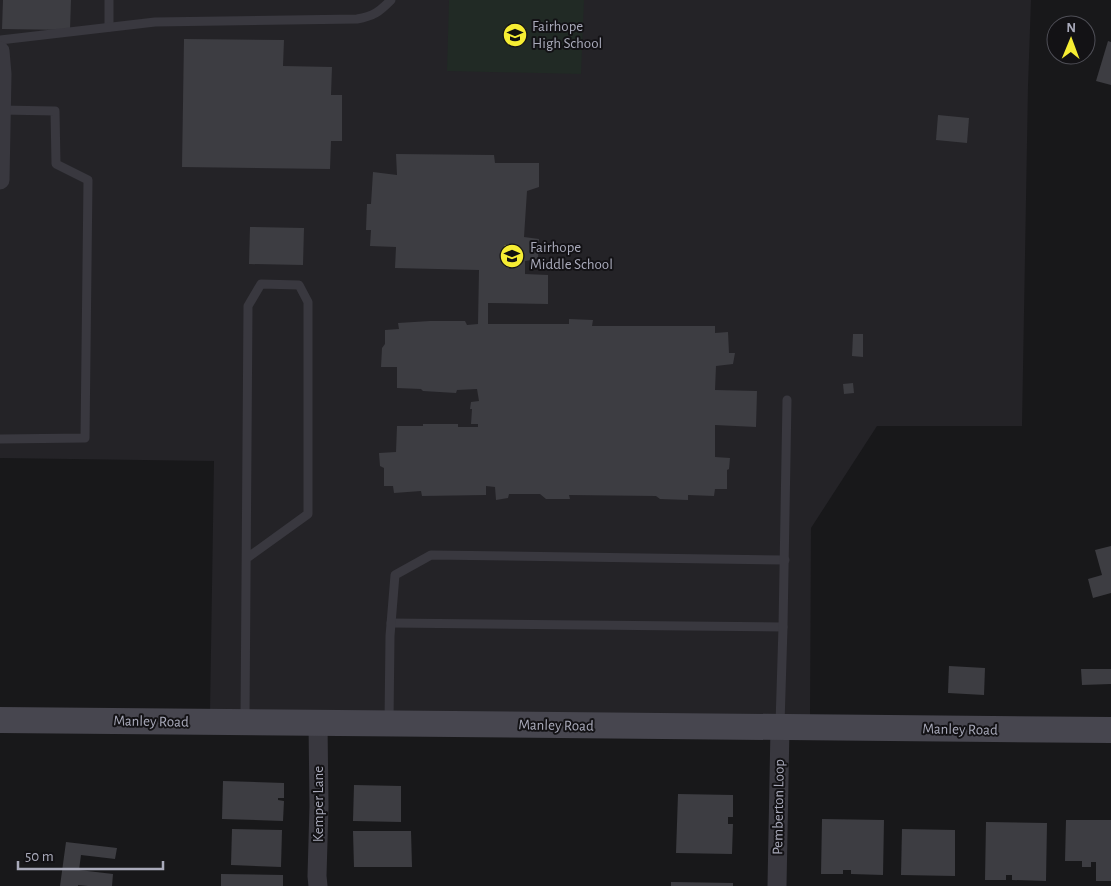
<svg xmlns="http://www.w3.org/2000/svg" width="1111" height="886" font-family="'Alegreya Sans',sans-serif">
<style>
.built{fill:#242327}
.pitch{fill:#212a25}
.building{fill:#3d3d42}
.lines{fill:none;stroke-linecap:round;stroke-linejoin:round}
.lane{stroke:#39383f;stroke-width:9}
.street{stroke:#39383f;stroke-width:19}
.secondary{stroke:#47464f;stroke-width:26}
.labels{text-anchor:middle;stroke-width:4;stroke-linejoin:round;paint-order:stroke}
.poi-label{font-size:15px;fill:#a9aaba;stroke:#131215;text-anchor:start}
.street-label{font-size:15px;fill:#a9aaba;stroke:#131215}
</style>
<rect width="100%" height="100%" fill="#18181a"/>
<polygon class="built" points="0,0 1031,0 1028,86 1022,426 877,426 811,528 810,719 210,712 214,461 0,458"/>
<polygon class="pitch" points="449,0 584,0 581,74 447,71"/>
<g class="building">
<polygon points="3,0 71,0 70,30 2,29"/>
<polygon points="184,39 284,40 283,66 332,67 331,95 342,95 342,141 331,141 330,169 182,167"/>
<polygon points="1108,41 1111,42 1111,85 1096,81"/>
<polygon points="938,115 969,118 967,143 936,140"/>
<polygon points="396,154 494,155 495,163 539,163 539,187 527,191 524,237 539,239 538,259 525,261 525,274 548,275 548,304 488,303 488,324 569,324 569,319 593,320 592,326 715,326 715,333 728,332 729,353 735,353 733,364 716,366 715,390 757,391 756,427 715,425 715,457 730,458 729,469 727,470 727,489 715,489 714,496 688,495 688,500 660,499 656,496 569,495 570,499 546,499 540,494 509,494 508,498 496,500 495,487 486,486 486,495 422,496 421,491 394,493 393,486 384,486 384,468 380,466 379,453 396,452 397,426 423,426 423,424 458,424 458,427 478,427 478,424 471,424 472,409 470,409 471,402 479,401 477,389 457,390 456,393 423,391 421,389 397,388 397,367 381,367 382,348 385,344 385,330 399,329 398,323 430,321 465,321 467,325 478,324 479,270 395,268 396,247 370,246 371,230 366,230 367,204 371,204 373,172 397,175"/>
<polygon points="250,227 304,228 303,265 249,264"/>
<polygon points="853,334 863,334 863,357 852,356"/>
<polygon points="853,383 854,393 844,394 843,384"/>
<polygon points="1111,546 1111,593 1093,598 1088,579 1102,575 1095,550"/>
<polygon points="949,666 985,668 984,695 948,693"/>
<polygon points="1081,669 1111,669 1111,684 1082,685"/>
<polygon points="223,781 284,783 284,798 278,798 278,800 284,801 283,821 222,819"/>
<polygon points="354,785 401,786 401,822 353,821"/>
<polygon points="678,794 733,795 733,817 728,817 728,824 733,824 732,854 676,853"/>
<polygon points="822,819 884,820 883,875 851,874 851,870 843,870 843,874 821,874"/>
<polygon points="1066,820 1111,820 1111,881 1096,881 1096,862 1091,862 1091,867 1082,867 1082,861 1065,861"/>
<polygon points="986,822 1047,823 1046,881 1012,880 1012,875 1006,875 1006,880 985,880"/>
<polygon points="232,829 282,830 281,867 231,865"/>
<polygon points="902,829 955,830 955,876 901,875"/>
<polygon points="353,831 411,831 412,867 354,867"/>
<polygon points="66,842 117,848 115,859 81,855 79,870 113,874 112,886 88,886 78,885 78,886 60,886"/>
<polygon points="221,874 283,875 283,886 221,886"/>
<polygon points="671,882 733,883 733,886 671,886"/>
</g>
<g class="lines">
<g class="lane">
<polyline points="109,0 109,27"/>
<path d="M0 40 155 22 357 19C374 16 379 12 391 0"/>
<polyline points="0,439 85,438 88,180 56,164 55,111 1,110"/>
<polyline points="391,623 783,627"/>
<polyline points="245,719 248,306 261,284 299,285 308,302 308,514 247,558"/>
<polyline points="389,722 390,636 395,575 431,555 785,560"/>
<polyline points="780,724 783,627 787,400"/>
</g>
<g class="street">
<polyline points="0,51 2,74 0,180"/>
<polyline points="318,723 319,806 317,876 318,886"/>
<polyline points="777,886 780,727"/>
</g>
<polyline class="secondary" points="0,720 1111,730"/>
</g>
<defs>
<g id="school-disc" transform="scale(1.25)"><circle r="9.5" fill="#f6ed33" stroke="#131215"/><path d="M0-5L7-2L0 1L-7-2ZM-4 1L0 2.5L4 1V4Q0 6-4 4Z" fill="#111"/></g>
</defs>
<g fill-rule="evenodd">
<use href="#school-disc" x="515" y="35"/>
<use href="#school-disc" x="512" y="256"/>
</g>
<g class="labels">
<g class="poi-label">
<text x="532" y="31">Fairhope<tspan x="532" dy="17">High School</tspan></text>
<text x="530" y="252">Fairhope<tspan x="530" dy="17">Middle School</tspan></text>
</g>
<g class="street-label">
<text transform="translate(151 721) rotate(1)" y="5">Manley Road</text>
<text transform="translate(556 725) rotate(1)" y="5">Manley Road</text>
<text transform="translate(960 729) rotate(1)" y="5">Manley Road</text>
<text transform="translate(318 804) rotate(-90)" y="5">Kemper Lane</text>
<text transform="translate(778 807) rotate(-89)" y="5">Pemberton Loop</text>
</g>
</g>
<g transform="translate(1071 40) rotate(1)"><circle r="24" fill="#131215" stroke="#4f4f57"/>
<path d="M0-4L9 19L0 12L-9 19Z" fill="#f6ed33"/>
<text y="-8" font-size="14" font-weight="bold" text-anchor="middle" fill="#a9aaba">N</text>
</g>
<path d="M18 861v8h145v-8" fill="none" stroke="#a9aaba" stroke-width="2.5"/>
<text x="25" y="861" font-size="15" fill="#a9aaba" stroke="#131215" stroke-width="4" paint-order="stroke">50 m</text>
</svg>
